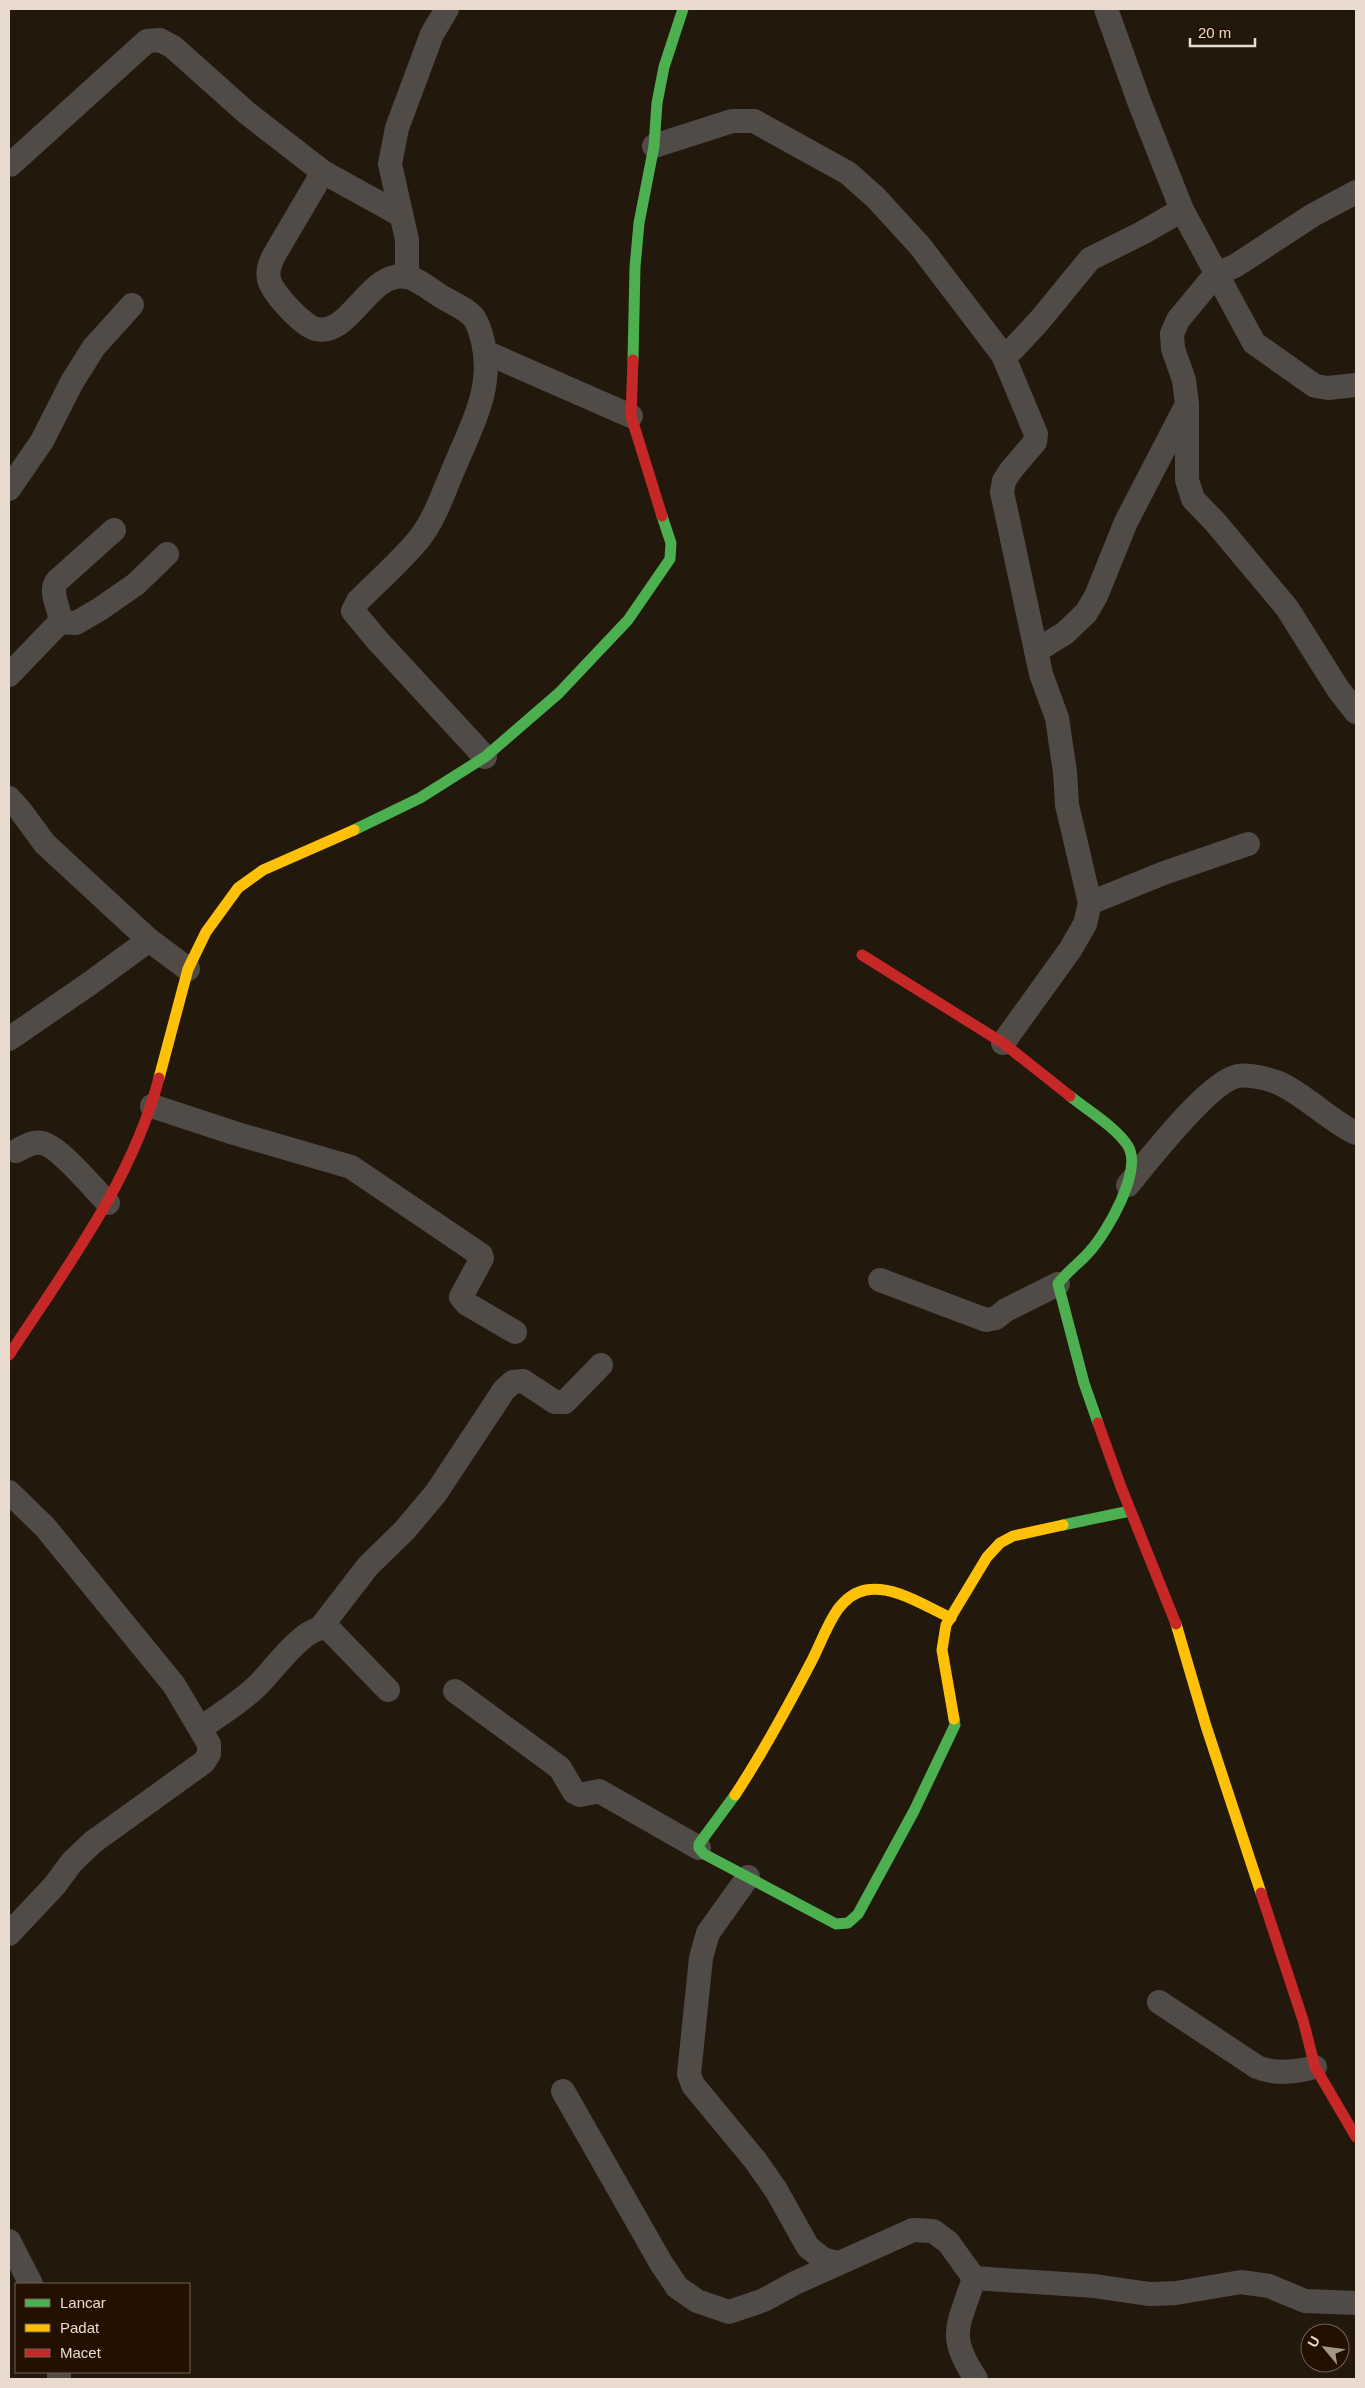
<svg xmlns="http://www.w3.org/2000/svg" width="1365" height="2388" font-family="Arial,sans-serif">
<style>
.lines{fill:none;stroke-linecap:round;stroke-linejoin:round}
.street{stroke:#514b48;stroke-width:24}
.fast{stroke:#4caf50;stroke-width:11}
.slow{stroke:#ffc107;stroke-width:11}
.jam{stroke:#c62828;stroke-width:11}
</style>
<rect width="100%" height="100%" fill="#22180c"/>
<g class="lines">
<g class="street">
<polyline points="1106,9 1140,104 1182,210 1254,343 1315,386 1328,388 1356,385"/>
<polyline points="654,146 732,121 754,121 848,173 876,198 920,246 1003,355 1013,349 1040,320 1090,259 1142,233 1182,210"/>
<polyline points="10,165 147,41 160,40 173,47 247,113 323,172 399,214"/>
<path d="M323 172 273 257C270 264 267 271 269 279 271 292 303 326 316 329 351 337 369 269 407 277 418 279 432 291 442 297 452 303 467 309 474 318 479 325 481 334 483 342 494 388 471 427 454 468 444 491 435 519 419 539 401 561 378 581 358 601L353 611 377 640 485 757"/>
<polyline points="1356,192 1313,215 1235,266 1216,274 1178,320 1172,334 1173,349 1184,380 1187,404 1187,480 1193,499 1216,523 1287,608 1338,689 1356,712"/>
<polyline points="407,277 407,240 390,164 397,128 432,34 447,9"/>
<polyline points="485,352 631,416"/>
<polyline points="1003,355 1036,434 1035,442 1011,470 1004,481 1002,492 1041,674 1057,718 1065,772 1067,805 1090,903 1085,924 1070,950 1003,1043"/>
<polyline points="9,489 42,441 72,382 94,347 132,305"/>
<polyline points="60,622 76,623 100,609 136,584 167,554"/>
<polyline points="1036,651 1065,633 1086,613 1096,596 1126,522 1184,410"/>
<path d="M9 675 60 622C61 608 48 593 57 581L114 530"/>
<polyline points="9,798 20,810 45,844 149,940 188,969"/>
<polyline points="1090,903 1164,873 1248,844"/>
<polyline points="9,1039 89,984 149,940"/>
<polyline points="152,1106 234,1133 351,1167 481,1255 482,1258 461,1297 467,1304 515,1332"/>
<path d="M16 1151C24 1147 32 1141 42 1143 59 1146 95 1190 108 1203"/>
<path d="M1128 1185C1148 1161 1209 1081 1238 1076 1250 1074 1269 1079 1279 1083 1307 1096 1331 1122 1356 1133"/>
<polyline points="880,1280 986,1320 996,1318 1006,1310 1058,1284"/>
<polyline points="9,1492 45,1527 174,1685 209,1744 209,1754 204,1762 93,1842 72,1862 55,1885 9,1934"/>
<polyline points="321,1627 368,1566 404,1531 436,1493 504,1390 513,1382 523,1381 555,1402 565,1402 601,1365"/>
<polyline points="455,1691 560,1768 574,1792 580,1795 599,1791 699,1848"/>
<path d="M201 1728C220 1714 244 1700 260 1683 276 1667 304 1625 328 1628L388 1690"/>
<polyline points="748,1877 708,1933 701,1958 689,2074 693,2085 755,2160 776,2190 808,2247 823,2259 837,2263"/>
<path d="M1159 2002 1257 2067C1276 2075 1296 2072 1315 2067"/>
<polyline points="563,2091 661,2263 677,2287 697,2301 729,2312 764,2300 795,2283 913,2230 933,2231 948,2242 974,2278 1095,2286 1150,2294 1176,2293 1241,2282 1269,2286 1305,2301 1356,2303"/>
<polyline points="9,2241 31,2284"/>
<path d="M974 2278C959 2326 946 2334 976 2379"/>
<polyline points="59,2372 59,2379"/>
</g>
<g class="fast">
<polyline points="633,360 635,267 639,223 654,146 657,103 664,67 683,9"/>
<polyline points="354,830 420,798 485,757 559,693 628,620 670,559 671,543 662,516"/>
<path d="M1070 1096C1087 1110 1117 1128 1128 1146 1143 1171 1107 1232 1090 1251 1080 1263 1067 1271 1058 1284L1084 1383 1098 1423"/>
<polyline points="1063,1525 1130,1511"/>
<polyline points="735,1795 699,1844 699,1848 704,1854 836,1924 848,1923 858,1914 914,1811 955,1725 954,1719"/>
</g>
<g class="slow">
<polyline points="159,1078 188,969 206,932 238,888 263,870 354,830"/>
<polyline points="1176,1624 1206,1726 1261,1893"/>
<polyline points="954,1719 942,1650 946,1625 987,1557 1000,1543 1013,1536 1063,1525"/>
<path d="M735 1795C762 1754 786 1710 809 1666 819 1648 826 1626 838 1609 845 1600 854 1592 866 1590 895 1585 926 1607 951 1618"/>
</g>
<g class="jam">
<polyline points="633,360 631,416 662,516"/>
<polyline points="862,955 1003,1043 1070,1096"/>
<path d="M9 1355C66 1268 132 1181 159 1078"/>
<polyline points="1098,1423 1121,1487 1176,1624"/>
<polyline points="1261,1893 1303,2020 1315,2067 1356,2137"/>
</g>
</g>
<rect width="1365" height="2388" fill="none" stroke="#e9dbcd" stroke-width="20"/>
<rect x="15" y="2283" width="175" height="90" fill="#221000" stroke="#726152"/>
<rect x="25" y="2299" width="25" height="8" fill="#4caf50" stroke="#726152"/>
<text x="60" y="2308" font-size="15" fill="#e9dbcd">Lancar</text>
<rect x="25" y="2324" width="25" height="8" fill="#ffc107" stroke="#726152"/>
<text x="60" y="2333" font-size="15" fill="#e9dbcd">Padat</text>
<rect x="25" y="2349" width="25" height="8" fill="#c62828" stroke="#726152"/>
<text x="60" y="2358" font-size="15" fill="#e9dbcd">Macet</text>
<g transform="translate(1325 2348) rotate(299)"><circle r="24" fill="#221000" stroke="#726152"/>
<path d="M0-4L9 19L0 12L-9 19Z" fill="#a39789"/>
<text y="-8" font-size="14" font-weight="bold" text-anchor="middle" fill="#e9dbcd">U</text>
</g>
<path d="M1190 38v8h65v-8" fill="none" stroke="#e9dbcd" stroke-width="2.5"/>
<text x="1198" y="38" font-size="15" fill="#e9dbcd" stroke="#221000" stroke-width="4" paint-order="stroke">20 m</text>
</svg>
